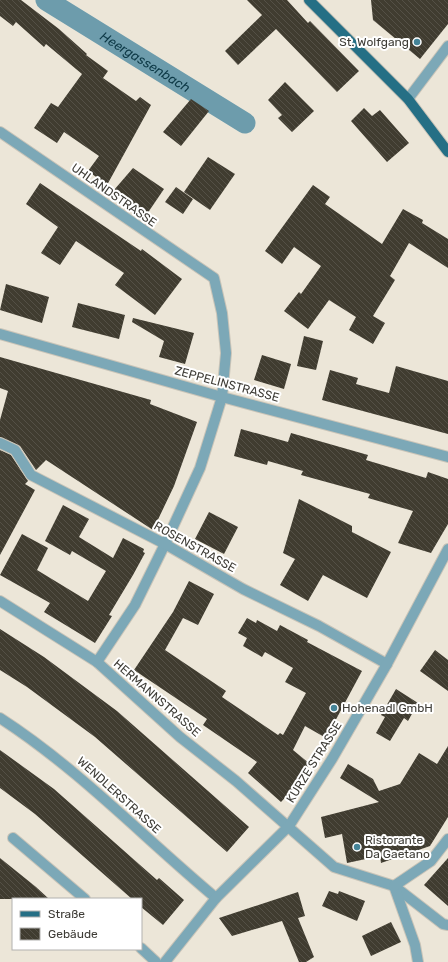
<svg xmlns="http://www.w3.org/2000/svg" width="448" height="962" font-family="Rubik,sans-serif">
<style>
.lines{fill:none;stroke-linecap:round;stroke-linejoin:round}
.canal{stroke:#6d9cac;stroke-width:21}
.building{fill:url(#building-back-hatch)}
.minor-casing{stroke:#c9c4b8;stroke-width:12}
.major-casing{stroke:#c9c4b8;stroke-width:12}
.minor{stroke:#7ca8b7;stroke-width:10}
.major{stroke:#256f85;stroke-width:10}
.poi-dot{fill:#458498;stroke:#fff;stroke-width:1.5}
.labels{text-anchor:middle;stroke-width:4;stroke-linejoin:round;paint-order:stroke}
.poi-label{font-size:12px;fill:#3e3c36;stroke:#fff;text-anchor:start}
.street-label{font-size:12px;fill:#3e3c36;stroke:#fff}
.water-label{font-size:13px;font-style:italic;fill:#0d3946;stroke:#fff}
</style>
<defs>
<pattern id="building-back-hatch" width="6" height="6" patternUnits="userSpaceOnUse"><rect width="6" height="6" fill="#403c30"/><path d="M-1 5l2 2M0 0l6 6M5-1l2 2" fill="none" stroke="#545046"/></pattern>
</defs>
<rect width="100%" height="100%" fill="#ece6d8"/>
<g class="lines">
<path class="canal" id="s1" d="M46 0 245 123"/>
</g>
<g class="building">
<polygon points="0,0 21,0 59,29 87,54 86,55 108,71 103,78 136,101 140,97 151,105 107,185 88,171 99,156 64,132 57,143 34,128 51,103 58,107 82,74 46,44 44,47 16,22 13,26 0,16"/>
<polygon points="247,0 287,0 308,23 310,21 359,71 337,92 276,29 238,65 225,51 262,15"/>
<polygon points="371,0 448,0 448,24 420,59 373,20"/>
<polygon points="285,82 314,111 292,132 278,118 282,115 268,100"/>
<polygon points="191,99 209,111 181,146 163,132"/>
<polygon points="364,108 372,116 380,110 409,143 387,162 351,121"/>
<polygon points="208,157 235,174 210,210 184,192"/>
<polygon points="133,168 164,189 147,214 114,190"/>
<polygon points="40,183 141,251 142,249 182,279 155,315 115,285 124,273 76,241 60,265 41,253 58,227 26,204"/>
<polygon points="313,185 330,197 325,204 382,244 403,209 423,220 422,223 448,239 448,268 409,243 390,276 395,280 373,316 385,323 373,344 349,330 356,317 329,300 308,329 284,311 299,292 301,294 321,266 294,247 282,264 265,251"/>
<polygon points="176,187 193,199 183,214 165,202"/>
<polygon points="6,284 49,297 42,323 0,310"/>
<polygon points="78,303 125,315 119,339 72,327"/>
<polygon points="133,318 194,333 185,364 159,357 164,341 132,322"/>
<polygon points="304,336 323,341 316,370 297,366"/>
<polygon points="262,355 291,364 284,389 254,380"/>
<polygon points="0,357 151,400 150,404 197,422 174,486 153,530 46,460 36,470 20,446 0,437 0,420 8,391 0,388"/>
<polygon points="396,366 448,381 448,434 322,400 330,370 358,378 356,384 389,393"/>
<polygon points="241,429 288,442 291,433 368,455 366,460 426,478 428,472 448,479 448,524 431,553 398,543 413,511 368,498 370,494 301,475 303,471 268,461 267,465 234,456"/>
<polygon points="0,450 11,455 28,481 25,484 35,490 0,555"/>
<polygon points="299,499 352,526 352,532 391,552 367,598 323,575 308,601 280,585 295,559 283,553"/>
<polygon points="63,505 89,519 79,537 113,558 123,538 144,549 143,552 145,553 133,575 109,615 112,616 95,643 44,612 50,603 0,575 22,534 48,548 37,570 88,601 106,571 72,551 70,555 45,541"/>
<polygon points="209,512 238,527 224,554 195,539"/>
<polygon points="189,581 214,594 198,625 183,618 165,650 226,691 222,697 278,735 280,733 283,735 306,693 285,682 293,668 265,652 262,657 243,646 247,638 238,633 247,618 256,623 257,620 277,631 280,625 308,640 307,642 362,671 326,738 305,726 293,750 310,764 295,781 298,784 281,802 248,773 257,762 203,725 207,719 134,670 173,612"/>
<polygon points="0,629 44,657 117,711 249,827 227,852 95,737 27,687 0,670"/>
<polygon points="435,650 448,660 448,691 420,671"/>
<polygon points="396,689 418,703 408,721 404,718 390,741 376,733 385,717 381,715"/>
<polygon points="448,746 448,817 430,846 381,863 380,856 347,863 342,834 325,838 321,817 379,802 340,778 348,764 373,779 379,791 400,784 419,753 437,764"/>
<polygon points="0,750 54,789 157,880 159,878 184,900 163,925 141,907 141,899 132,899 35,814 0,788"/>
<polygon points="0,858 36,887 49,899 0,899"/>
<polygon points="448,858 448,906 424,885"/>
<polygon points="329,891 338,894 339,891 365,901 357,921 322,906"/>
<polygon points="298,892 305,916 298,918 314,957 306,962 299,962 282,921 232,936 219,918"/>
<polygon points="391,922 401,942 371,956 362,936"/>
</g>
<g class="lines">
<g class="minor-casing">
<g id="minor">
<polyline points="408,99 448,46"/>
<polyline points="0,132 214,278 222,313 226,353 222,397 200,468 165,544 135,605 97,662"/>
<polyline points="0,334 222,397 448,457"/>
<polyline points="0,443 15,450 31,475 165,544 243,589 319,626 387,664"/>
<polyline points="0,601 97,662 180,737 236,781 334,867 394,886 443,924 448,925"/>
<path d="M0 718C79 769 144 838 216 898"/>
<polyline points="13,838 85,899"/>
<polyline points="394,886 415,945 418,962"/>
<polyline points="394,886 431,861 448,839"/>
<polyline points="141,948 156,962"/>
<polyline points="165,962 216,898 289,826 332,759 387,664 448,549"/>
</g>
</g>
<g class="major-casing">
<polyline id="major" points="309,0 408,99 448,152"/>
</g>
<use href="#minor" class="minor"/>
<use href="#major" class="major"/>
</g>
<g class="poi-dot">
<circle cx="417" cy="42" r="4"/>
<circle cx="334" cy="708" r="4"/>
<circle cx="357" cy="847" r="4"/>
</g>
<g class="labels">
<g class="poi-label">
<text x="409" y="46" text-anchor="end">St. Wolfgang</text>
<text x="342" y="712">Hohenadl GmbH</text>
<text x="365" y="844">Ristorante<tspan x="365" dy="14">Da Gaetano</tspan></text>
</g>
<g class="street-label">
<text transform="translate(114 195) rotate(35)" y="4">UHLANDSTRASSE</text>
<text transform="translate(227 384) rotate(15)" y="4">ZEPPELINSTRASSE</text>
<text transform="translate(195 547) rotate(29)" y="4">ROSENSTRASSE</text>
<text transform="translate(157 698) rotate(41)" y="4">HERMANNSTRASSE</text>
<text transform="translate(314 762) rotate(-58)" y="4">KURZE STRASSE</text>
<text transform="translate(119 795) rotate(42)" y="4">WENDLERSTRASSE</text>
</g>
<g class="water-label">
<text dy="5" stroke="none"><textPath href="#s1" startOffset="117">Heergassenbach</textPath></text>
</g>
</g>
<rect x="12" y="898" width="130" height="52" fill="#ffffff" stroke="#b2b1af"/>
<rect x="20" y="911" width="20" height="6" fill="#256f85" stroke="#b2b1af"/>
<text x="48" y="918" font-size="12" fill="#3e3c36">Straße</text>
<rect x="20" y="928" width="20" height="12" fill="url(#building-back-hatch)" stroke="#b2b1af"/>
<text x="48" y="938" font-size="12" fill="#3e3c36">Gebäude</text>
</svg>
